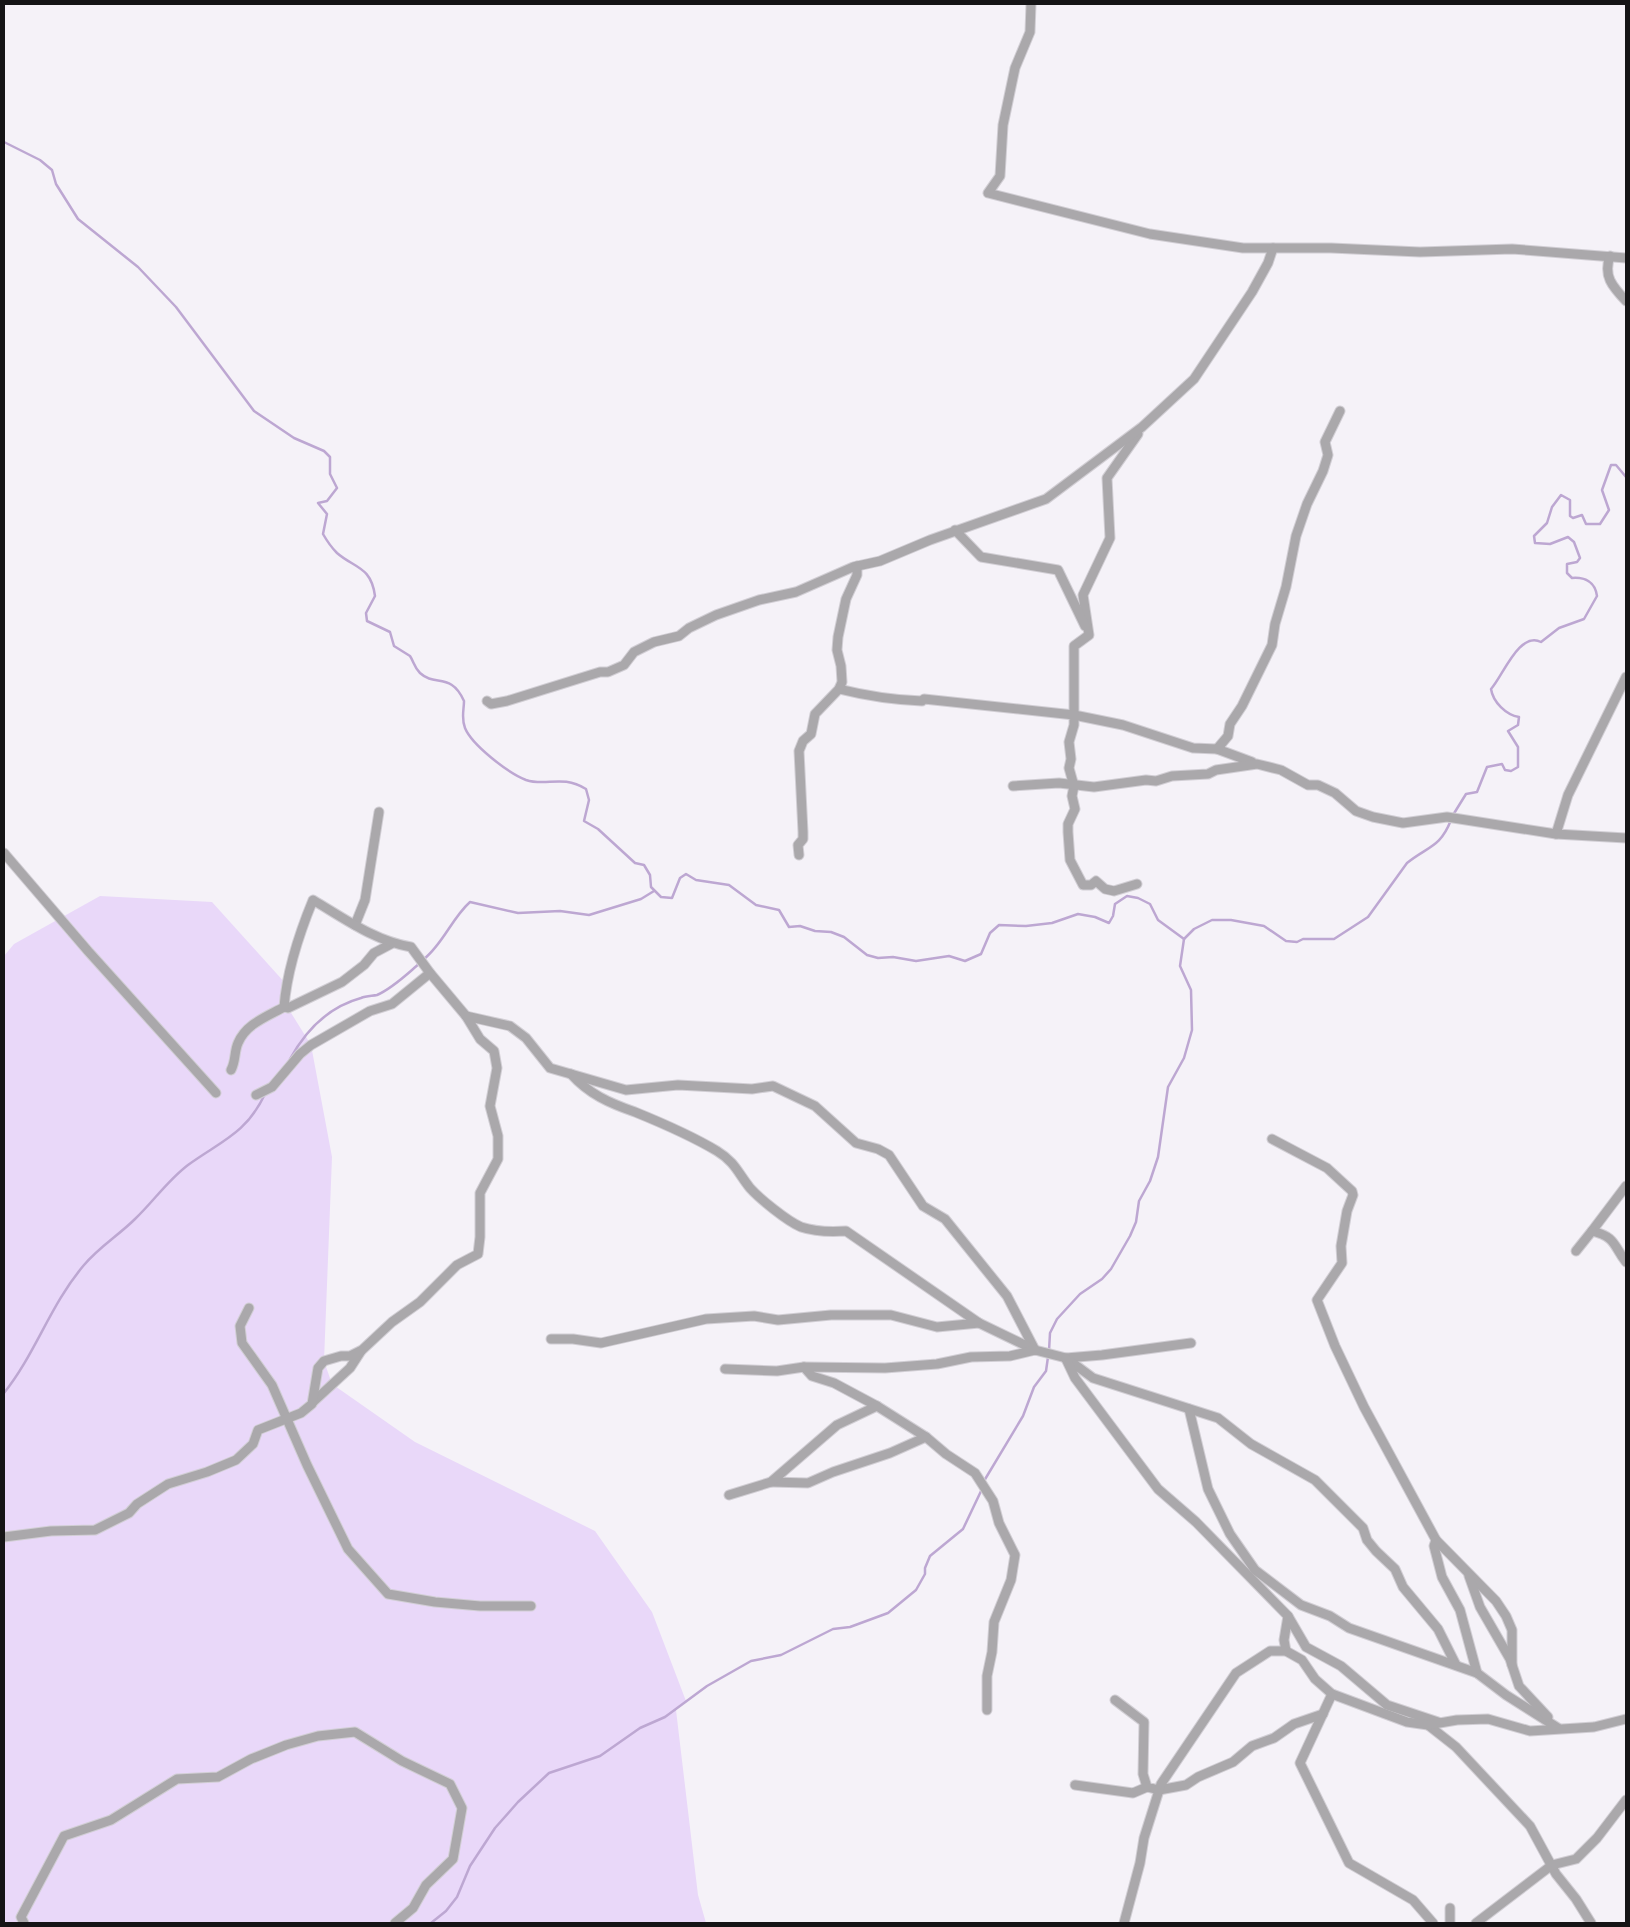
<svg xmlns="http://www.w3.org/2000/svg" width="1630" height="1927" font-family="Manrope,sans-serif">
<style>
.green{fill:#e9d8f9}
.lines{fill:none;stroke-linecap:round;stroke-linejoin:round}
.stream{stroke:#bda7d2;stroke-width:2.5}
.minor-casing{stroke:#d1ced4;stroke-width:11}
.minor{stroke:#aaa8ab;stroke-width:9}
</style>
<rect width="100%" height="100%" fill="#f5f2f8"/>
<polygon class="green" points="100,896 212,902 286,984 288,1008 311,1045 332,1157 324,1361 332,1384 415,1442 595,1531 652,1612 686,1701 676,1710 698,1895 706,1923 4,1923 4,956 14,944"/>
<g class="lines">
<g class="stream">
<path d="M4 142 40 160 52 170 56 184 78 219 138 267 176 307 254 411 294 438 324 451 330 457V474L337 488 327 501 318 503 327 514 323 534C327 541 332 548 337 553 354 568 371 566 375 596L366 613 367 621 390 632 394 646 410 656C414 662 414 667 420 673 435 687 451 672 464 701 464 710 461 718 465 728 472 745 508 773 526 780 547 787 561 774 586 789L589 800 584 821 598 829 635 863 644 865 650 875 651 887 661 897 672 898 680 878 686 874 696 880 729 885 756 905 779 910 789 927 800 926 815 931 831 932 844 937 867 955 878 958 893 957 916 961 949 956 965 961 981 954 990 933 999 925 1026 926 1052 923 1078 914 1095 917 1109 923 1113 916 1115 904 1127 896 1138 898 1150 904 1158 920 1184 939"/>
<path d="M1453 815 1466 794 1477 792 1487 767 1502 764 1505 770 1511 771 1518 767V747L1508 731 1518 725 1519 717C1506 715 1493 702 1491 689 1503 676 1519 631 1541 642L1559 628 1584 619 1597 596C1595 582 1585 577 1572 578L1567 573V564L1577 562 1580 558 1574 542 1568 537 1550 544 1535 543 1534 536 1547 523 1552 507 1561 495 1570 500V516L1573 518 1582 515 1586 524H1600L1609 510 1602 490 1611 465H1616L1626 477"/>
<path d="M424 959C443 944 452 918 470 902L518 913 560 911 589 915 641 899 654 891"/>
<path d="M290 1059C306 1030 328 1007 361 998 366 996 372 996 377 995 393 988 407 974 420 963"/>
<path d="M1049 1351 1050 1333 1057 1319 1080 1294 1102 1279 1111 1269 1130 1236 1136 1222 1139 1201 1150 1181 1158 1157 1168 1087 1184 1058 1192 1030 1191 990 1180 966 1184 939 1194 929 1212 920H1231L1264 926 1286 941 1297 942 1303 939H1334L1368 917 1407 863C1428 846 1440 848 1451 820"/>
<path d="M4 1393C36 1353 50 1305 84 1265 99 1247 119 1235 135 1219 153 1202 168 1180 188 1165 221 1141 246 1134 265 1094"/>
<polyline points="984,1481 1023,1416 1034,1387 1046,1371 1048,1357"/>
<polyline points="431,1923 446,1911 457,1897 470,1866 495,1828 518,1802 549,1773 600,1756 640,1728 665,1717 707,1686 751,1661 781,1655 833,1629 850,1627 888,1613 916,1590 925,1574 925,1568 930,1556 963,1529 982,1489"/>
</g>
<g class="minor-casing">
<g id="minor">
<polyline points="1031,4 1030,32 1015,68 1003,125 1000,176 988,193 1150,234 1243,248 1331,248 1420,252 1512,249 1626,258"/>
<path d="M1610 256C1603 276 1612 286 1626 301"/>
<polyline points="1138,434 1107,478 1110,538 1083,595 1089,635 1074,646 1074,715 1123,725 1193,748 1217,749 1252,762"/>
<polyline points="955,530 981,557 1058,570 1085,626"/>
<polyline points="1626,677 1568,795 1556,834 1626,838"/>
<path d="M839 689C867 696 894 700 922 701L924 699 1074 715V725L1069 742 1071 759 1069 768 1074 786 1072 796 1075 809 1068 824V832L1070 860 1083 885H1091L1096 881 1105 889 1114 891 1137 884"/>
<polyline points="487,701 491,704 507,701 600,672 608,672 624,665 634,652 654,642 679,636 689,628 716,615 759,600 796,592 853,567 880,561 930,540 1046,499 1142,427 1194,379 1252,292 1268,263 1273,248"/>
<polyline points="1217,749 1228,736 1230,724 1242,706 1272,645 1275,624 1286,587 1296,536 1307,504 1323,471 1328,455 1325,442 1340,411"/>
<polyline points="1013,786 1059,783 1094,787 1146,780 1156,781 1172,776 1208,774 1216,770 1257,764 1281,770 1308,785 1318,785 1335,793 1356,811 1373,817 1403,823 1447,817 1556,834"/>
<polyline points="4,853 88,951 216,1093"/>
<polyline points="799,855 798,845 803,839 803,832 799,751 803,741 811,734 815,714 839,689 842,682 841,666 837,650 838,637 846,599 857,575 857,566"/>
<polyline points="355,925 365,900 379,812"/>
<polyline points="284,1007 288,1008 342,982 364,965 374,953 391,944"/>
<polyline points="466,1016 510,1026 526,1038 550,1068 626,1090 678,1085 752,1089 773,1086 815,1106 856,1143 878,1149 889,1155 923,1206 945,1219 1007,1296 1035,1350"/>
<path d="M571 1074C589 1094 609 1103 635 1112 662 1123 692 1136 717 1151 735 1162 738 1173 750 1188 760 1199 787 1221 801 1227 816 1232 831 1232 846 1231L979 1323 1035 1350 1066 1358 1102 1355 1191 1343"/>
<polyline points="256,1095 272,1087 300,1054 311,1045 370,1011 392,1004 430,973"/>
<polyline points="1272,1139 1327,1168 1352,1191 1353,1195 1347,1211 1341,1246 1342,1263 1317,1300 1335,1346 1364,1407 1436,1540 1496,1601 1506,1616 1512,1630 1512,1665"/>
<path d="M1626 1186 1592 1231C1616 1237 1613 1245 1626 1262"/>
<polyline points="1576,1251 1592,1231"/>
<polyline points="249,1308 240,1326 242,1343 272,1385 307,1465 348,1549 388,1594 435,1602 480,1606 531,1606"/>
<polyline points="551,1339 573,1339 601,1343 706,1319 754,1316 778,1320 831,1315 891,1315 937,1327 979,1323"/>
<polyline points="1066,1358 1093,1378 1218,1418 1251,1444 1315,1480 1363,1528 1367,1540 1376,1551 1395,1569 1403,1587 1438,1629 1456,1665"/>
<polyline points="1066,1359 1075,1378 1158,1489 1196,1522 1288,1616 1284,1640 1286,1651"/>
<polyline points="804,1367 812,1376 834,1383 877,1406 926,1437 946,1454 975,1473 993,1501 999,1523 1015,1555 1011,1580 994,1622 992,1652 987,1676 987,1710"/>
<polyline points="725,1369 777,1371 804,1367 885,1368 937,1364 971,1357 1010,1356 1035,1350"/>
<polyline points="313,1402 350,1368 361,1351"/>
<polyline points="1189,1409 1208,1489 1230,1534 1255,1570 1301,1605 1330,1616 1349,1628 1477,1673 1506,1695 1558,1728"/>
<polyline points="771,1482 808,1483 833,1472 890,1453 926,1437"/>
<polyline points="729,1495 771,1482 837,1425 877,1406"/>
<path d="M4 1537 51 1531 95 1530 129 1513 137 1504 168 1484 207 1472 236 1460 253 1444 258 1430 301 1413 312 1404 318 1368 324 1361 341 1356H350L362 1350 392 1322 420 1302 457 1265 478 1254 480 1237V1193L498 1159V1136L490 1106 497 1068 494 1051 480 1039 466 1016 430 973 411 947C375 941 345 919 313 900 299 934 287 970 284 1007 266 1017 246 1024 238 1043 234 1052 236 1061 231 1070"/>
<polyline points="1436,1540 1434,1546 1442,1577 1460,1610 1477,1673"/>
<polyline points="1469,1576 1480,1607 1510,1659 1519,1686 1548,1717"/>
<polyline points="1288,1616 1306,1647 1341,1666 1387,1705 1438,1722"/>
<polyline points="1332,1694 1300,1763 1349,1863 1413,1900 1433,1923"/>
<polyline points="1115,1700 1144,1722 1143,1774 1147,1787 1159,1790 1186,1785 1198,1777 1233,1762 1252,1746 1274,1738 1294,1724 1323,1714"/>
<polyline points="1428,1725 1456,1747 1530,1826 1556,1874 1576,1899 1591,1923"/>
<polyline points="1075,1785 1133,1793 1147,1787"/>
<polyline points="1450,1908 1450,1923"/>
<polyline points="24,1923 21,1917 64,1836 111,1820 177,1779 218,1777 251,1759 286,1745 318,1736 355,1732 402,1761 450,1784 462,1808 453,1859 426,1885 413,1908 395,1923"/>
<polyline points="1124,1923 1140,1863 1144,1838 1161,1784 1236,1673 1270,1651 1286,1651 1302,1660 1315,1679 1332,1694 1407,1722 1428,1725 1457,1720 1488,1719 1530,1731 1594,1727 1626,1719"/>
<polyline points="1476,1923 1552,1865 1576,1859 1597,1838 1626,1800"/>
</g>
</g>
<use href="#minor" class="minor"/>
</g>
<rect width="1630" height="1927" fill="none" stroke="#151416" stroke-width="10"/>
</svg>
